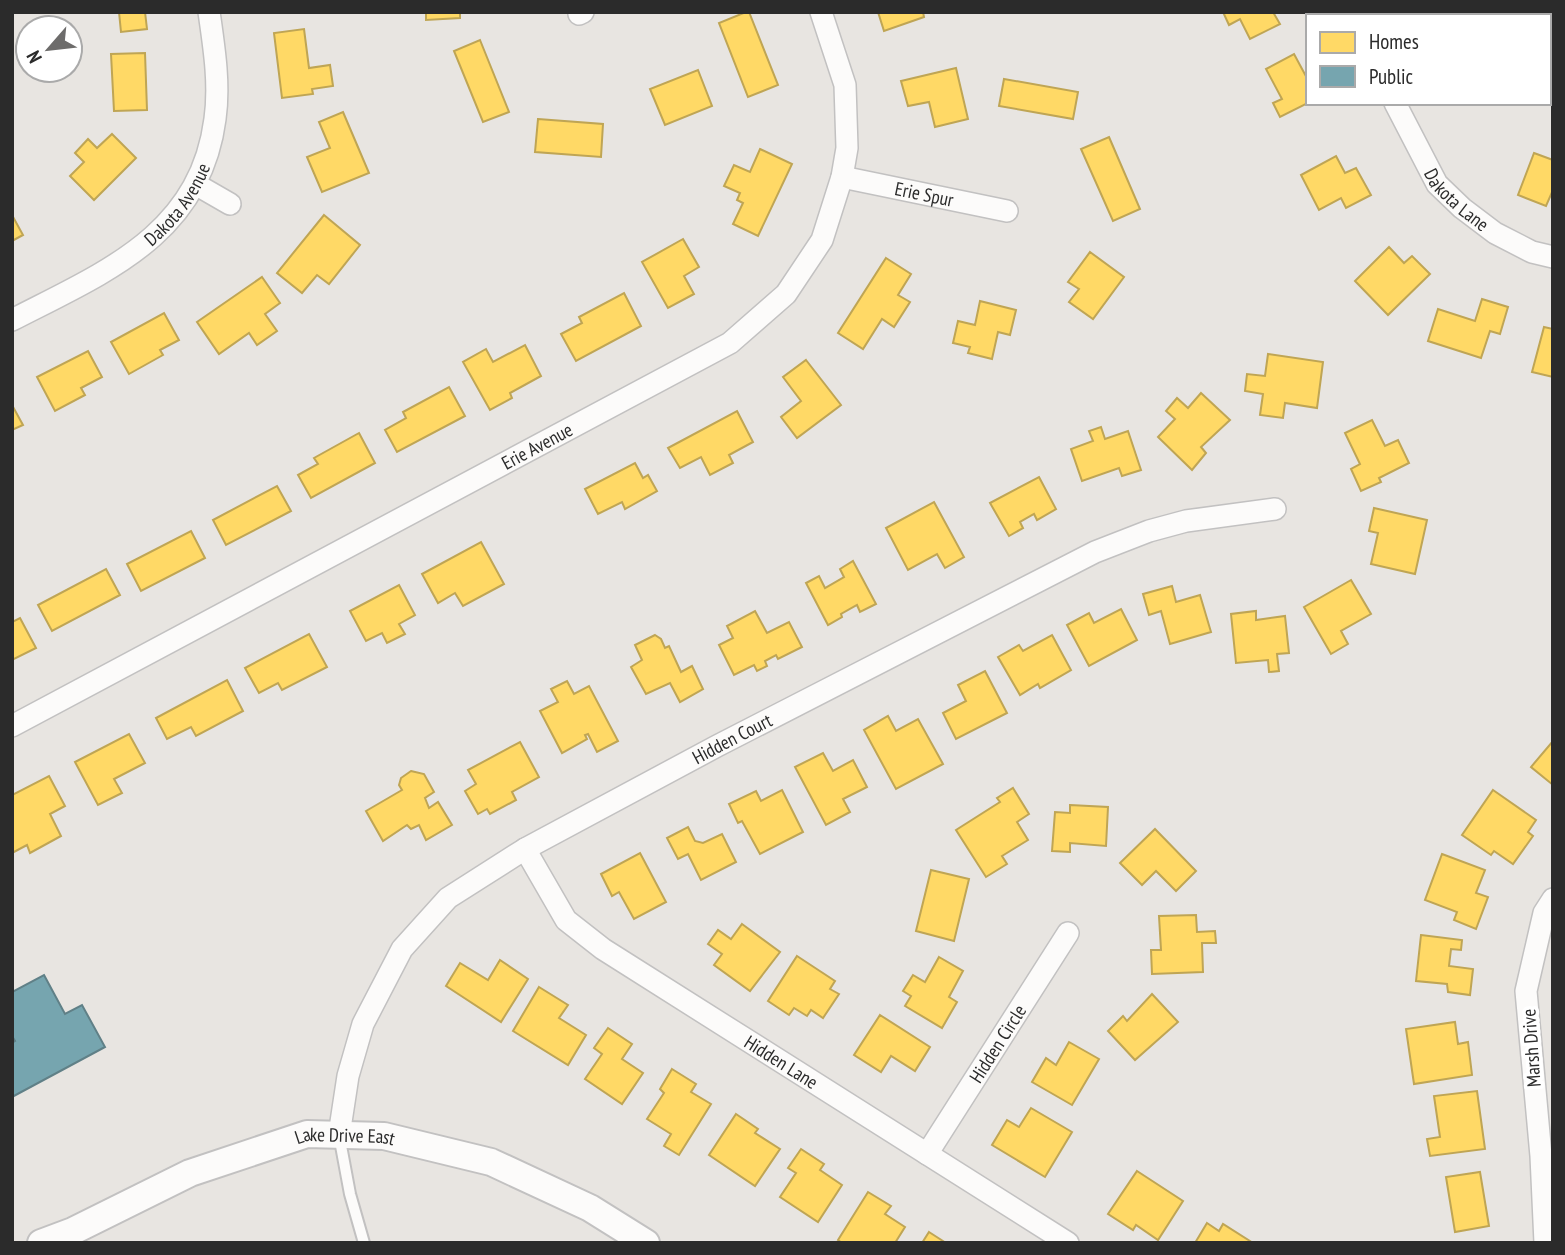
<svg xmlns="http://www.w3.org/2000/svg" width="1565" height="1255" font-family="'PT Sans Narrow',sans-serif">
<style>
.homes{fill:#ffd966;stroke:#bfa554;stroke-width:2}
.public{fill:#76a5af;stroke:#608087;stroke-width:2}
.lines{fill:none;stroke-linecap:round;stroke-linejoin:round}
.service-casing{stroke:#c2c1c1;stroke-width:14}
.minor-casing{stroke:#c2c1c1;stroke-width:24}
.tertiary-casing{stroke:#c2c1c1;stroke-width:30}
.service{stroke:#fcfbfa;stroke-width:10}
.minor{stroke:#fcfbfa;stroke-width:21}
.tertiary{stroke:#fcfbfa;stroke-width:26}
.labels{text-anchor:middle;stroke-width:7;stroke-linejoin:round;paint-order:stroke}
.street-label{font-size:19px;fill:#2b2b2b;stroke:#fff}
</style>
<rect width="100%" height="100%" fill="#e8e5e1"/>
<g class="homes">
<polygon points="119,12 145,12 147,29 121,32"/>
<polygon points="426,12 460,12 460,18 426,20"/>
<polygon points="746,12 749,12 778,85 748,97 719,23"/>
<polygon points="878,12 923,12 924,17 884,31"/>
<polygon points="1223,12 1273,12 1280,24 1250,39 1240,19 1229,25"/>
<polygon points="1513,12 1553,12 1553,38 1549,40 1549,16 1515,16"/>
<polygon points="304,29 309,68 330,65 333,86 312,89 313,94 282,98 274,33"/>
<polygon points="480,40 509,112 483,122 454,51"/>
<polygon points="145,53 147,110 114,111 111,54"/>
<polygon points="1294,54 1308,80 1308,103 1280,117 1273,103 1282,99 1266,69"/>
<polygon points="956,68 968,119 935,127 929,102 908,106 901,81"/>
<polygon points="698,70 712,106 665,125 650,89"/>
<polygon points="1004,79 1078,92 1073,119 999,106"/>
<polygon points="343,112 369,173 322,192 307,157 330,148 319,122"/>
<polygon points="538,119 603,124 601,157 535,152"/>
<polygon points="112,134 136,158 94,200 70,176 84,162 75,153 88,139 97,148"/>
<polygon points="1109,137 1140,209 1113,221 1081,149"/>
<polygon points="760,149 792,164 758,236 733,224 743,203 737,200 740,193 724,186 734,165 750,172"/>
<polygon points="1534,153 1553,160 1553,190 1546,206 1518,195"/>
<polygon points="1336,156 1345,173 1356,168 1371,195 1346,208 1341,198 1319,210 1301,175"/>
<polygon points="12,215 23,235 12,241"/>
<polygon points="324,215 360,245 329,284 317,275 302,293 277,273"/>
<polygon points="683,239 699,267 684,276 694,294 668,308 642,262"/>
<polygon points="1389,247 1404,263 1412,256 1430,274 1388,315 1355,281"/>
<polygon points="1090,252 1124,277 1093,319 1069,302 1079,289 1068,282"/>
<polygon points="886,258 911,274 898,295 910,302 894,327 882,319 863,349 838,333"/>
<polygon points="262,277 280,303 265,314 277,331 257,345 249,333 219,354 197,322"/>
<polygon points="624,293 641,326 576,361 561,334 582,323 579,317"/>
<polygon points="1482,299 1508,307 1500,334 1490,331 1481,358 1428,341 1438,309 1475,321"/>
<polygon points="980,301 1016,310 1010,335 998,332 992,359 968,353 970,347 953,343 958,321 975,325"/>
<polygon points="164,313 179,340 160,350 163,355 129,374 111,342"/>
<polygon points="1544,327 1553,329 1553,377 1532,372"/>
<polygon points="525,345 541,376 510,393 512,398 490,410 463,362 486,349 493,362"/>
<polygon points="88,351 102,377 81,388 85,395 55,411 37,377"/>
<polygon points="1268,354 1323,362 1317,408 1285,403 1283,418 1260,415 1263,394 1245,391 1247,374 1265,376"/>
<polygon points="806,360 841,405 797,438 781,417 801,401 783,377"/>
<polygon points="449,387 465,416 397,452 385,430 406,418 403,412"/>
<polygon points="1201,393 1230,420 1201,447 1206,453 1192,470 1158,437 1175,419 1166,411 1177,398 1188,408"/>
<polygon points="12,405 23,425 12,430"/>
<polygon points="737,411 753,442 729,455 733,463 710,475 701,457 680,468 668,448"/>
<polygon points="1372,420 1385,446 1398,440 1409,463 1379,478 1381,482 1361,491 1351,469 1360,464 1345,433"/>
<polygon points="1101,427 1105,439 1128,431 1141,470 1122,476 1119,468 1082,481 1071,449 1093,441 1089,431"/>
<polygon points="359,433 375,463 311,498 298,475 318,464 314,458"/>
<polygon points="635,463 643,478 648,475 657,491 625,509 622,502 598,514 585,489"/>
<polygon points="1039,477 1056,509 1037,520 1034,514 1020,522 1023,528 1009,536 990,503"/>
<polygon points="277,486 291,511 226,545 213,520"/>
<polygon points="934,502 964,557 945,568 937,554 908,570 886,528"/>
<polygon points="1374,508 1427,520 1415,574 1371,564 1378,533 1369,531"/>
<polygon points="191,531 205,558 141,591 127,564"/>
<polygon points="481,542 504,584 463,606 455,593 438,603 422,574"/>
<polygon points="853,561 876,604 860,612 857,605 841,614 842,617 828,625 806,583 819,576 825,588 844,577 840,569"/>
<polygon points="106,569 120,595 52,631 38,605"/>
<polygon points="1351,580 1371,614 1341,631 1348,644 1331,654 1304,607"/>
<polygon points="399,585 415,615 399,624 405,634 387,643 382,633 366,641 350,611"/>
<polygon points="1172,586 1176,602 1200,595 1211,632 1170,644 1161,611 1149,615 1143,594"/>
<polygon points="1121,609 1137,640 1089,666 1067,625 1089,613 1094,623"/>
<polygon points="755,611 767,633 789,622 802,647 778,659 776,655 765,661 767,666 757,671 754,665 734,675 719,645 733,638 727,626"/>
<polygon points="1256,611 1256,620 1285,616 1289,653 1277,654 1279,671 1269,672 1268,660 1236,663 1231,614"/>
<polygon points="20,618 36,648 12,660 12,622"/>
<polygon points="309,634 327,667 282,690 278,683 259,693 245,668"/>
<polygon points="655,635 661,639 665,648 669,646 681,672 692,666 703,689 680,702 670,683 646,694 631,667 642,660 635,645"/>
<polygon points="1052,635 1071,670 1040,688 1038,684 1020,695 998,657 1019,645 1023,651"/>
<polygon points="985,671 1007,713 956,739 943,713 966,701 958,685"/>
<polygon points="227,680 243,711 196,736 191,727 167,739 156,718"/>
<polygon points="567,681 574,694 589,686 618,741 597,752 588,734 585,735 587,739 562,753 540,711 558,702 551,689"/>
<polygon points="888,716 896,731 918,719 943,764 896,789 864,730"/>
<polygon points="129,734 145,763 114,779 122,793 98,805 75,762"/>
<polygon points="1553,741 1553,785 1531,767"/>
<polygon points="520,742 539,777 512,792 516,800 490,814 487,809 478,814 465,791 476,784 468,770"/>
<polygon points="823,753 833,771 853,760 867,787 843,799 850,812 826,825 795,767"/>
<polygon points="411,771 424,774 434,792 425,798 429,808 438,802 452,825 426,840 419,825 411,829 407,825 383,841 366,811 402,790 399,785 401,778"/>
<polygon points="49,776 65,806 50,814 61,836 30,853 27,845 12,853 12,795"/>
<polygon points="1013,788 1029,814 1017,822 1028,840 1002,856 1007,864 986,877 956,830 1000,802 997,798"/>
<polygon points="782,790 803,832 760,854 742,821 738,823 729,804 756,791 761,801"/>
<polygon points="1493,790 1536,820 1528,832 1533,836 1513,864 1494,851 1491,855 1462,835"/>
<polygon points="1070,805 1108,807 1106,846 1070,843 1070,852 1052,851 1055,812 1070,813"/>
<polygon points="688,827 695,841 703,843 722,834 736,862 701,880 688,854 678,859 667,838"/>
<polygon points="1155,829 1196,871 1176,891 1156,871 1142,885 1120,863"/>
<polygon points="640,853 666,902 634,919 619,892 612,896 601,874"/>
<polygon points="1442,854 1485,870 1476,893 1488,897 1476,929 1454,920 1457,912 1425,900"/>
<polygon points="931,870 969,879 954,941 916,931"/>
<polygon points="1196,915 1197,932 1215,931 1216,943 1202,943 1203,972 1152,974 1151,950 1161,950 1159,916"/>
<polygon points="742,924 780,952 750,991 714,965 722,954 708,944 718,930 731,939"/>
<polygon points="1421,935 1462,940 1461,950 1451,949 1449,966 1473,969 1470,995 1448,992 1447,984 1416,981"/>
<polygon points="797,956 835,981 830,989 839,994 823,1018 811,1010 807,1016 794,1008 789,1015 768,1001"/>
<polygon points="939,957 963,971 949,997 957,1002 942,1028 905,1006 911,996 903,991 913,975 925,982"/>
<polygon points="500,960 528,979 501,1022 446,986 460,963 488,980"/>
<polygon points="539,987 568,1005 559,1018 586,1035 568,1065 513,1031"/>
<polygon points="1152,994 1178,1022 1135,1060 1108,1031 1123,1016 1127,1021"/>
<polygon points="880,1015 930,1047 915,1071 891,1056 881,1072 854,1055"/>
<polygon points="1455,1022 1458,1044 1468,1042 1472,1075 1414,1084 1406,1029"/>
<polygon points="608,1028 632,1044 622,1059 643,1073 622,1104 585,1079 602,1054 594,1048"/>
<polygon points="1069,1042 1099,1059 1072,1105 1032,1082 1046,1058 1056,1065"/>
<polygon points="672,1069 696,1084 691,1092 711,1104 679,1155 664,1146 671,1134 647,1119 664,1093 660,1089"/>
<polygon points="1477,1091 1485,1149 1430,1156 1427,1139 1440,1137 1434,1096"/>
<polygon points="1031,1108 1072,1132 1045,1177 992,1145 1007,1120 1019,1127"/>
<polygon points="736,1114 758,1129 755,1133 780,1149 755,1186 709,1155"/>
<polygon points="801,1149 824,1164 820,1170 842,1185 818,1222 780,1197 796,1173 788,1168"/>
<polygon points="1137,1171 1183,1201 1158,1240 1136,1225 1133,1230 1108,1214"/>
<polygon points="1480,1172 1489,1226 1455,1232 1446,1177"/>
<polygon points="868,1192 891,1206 885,1214 905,1227 895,1243 842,1243 838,1240"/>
<polygon points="1207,1223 1219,1231 1223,1224 1253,1243 1195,1243"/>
<polygon points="929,1232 946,1243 922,1243"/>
</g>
<polygon class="public" points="44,975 65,1014 82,1005 105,1047 12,1097 12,1043 15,1041 12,1036 12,992"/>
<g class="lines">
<g class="service-casing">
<polyline id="service" points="339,1135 350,1194 364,1243"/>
</g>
<g class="minor-casing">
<g id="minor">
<polyline points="579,14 583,12"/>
<polyline points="1349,14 1353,12"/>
<path id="s1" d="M1395 103 1437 184 1462 208 1495 233 1532 252 1553 257"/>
<path id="s2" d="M842 177 1007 211"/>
<polyline points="197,185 230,204"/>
<path id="s3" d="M12 320C105 272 200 235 215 119 220 84 214 47 209 12"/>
<path id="s4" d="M12 726 730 343 786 294 822 240 842 177 847 148 845 85 821 12"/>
<path id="s5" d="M525 849 566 920 603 949 1068 1243"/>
<path id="s6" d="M339 1135 348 1076 363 1024 402 949 448 898 525 849 717 746 1095 552 1149 531 1186 521 1275 509"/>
<path id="s7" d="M927 1154 1068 933"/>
<polyline points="1545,1243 1541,1156 1526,991 1544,913 1553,899"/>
</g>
</g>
<g class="tertiary-casing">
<g id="tertiary">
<path id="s8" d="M41 1243 73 1231 190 1173 307 1134 384 1136 491 1162 590 1208 646 1243"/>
</g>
</g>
<use href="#service" class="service"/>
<use href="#minor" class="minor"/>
<use href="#tertiary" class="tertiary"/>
</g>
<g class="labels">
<g class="street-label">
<text dy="7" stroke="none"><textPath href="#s2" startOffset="84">Erie Spur</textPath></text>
<text dy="7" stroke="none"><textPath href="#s1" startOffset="116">Dakota Lane</textPath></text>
<text dy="7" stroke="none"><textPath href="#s3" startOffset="205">Dakota Avenue</textPath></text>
<text dy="7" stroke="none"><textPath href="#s4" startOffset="595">Erie Avenue</textPath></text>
<text dy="7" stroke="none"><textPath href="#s6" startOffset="593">Hidden Court</textPath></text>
<text dy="7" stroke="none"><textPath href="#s7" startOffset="131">Hidden Circle</textPath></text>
<text transform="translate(1531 1048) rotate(-94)" y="7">Marsh Drive</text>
<text dy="7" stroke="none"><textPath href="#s5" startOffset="340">Hidden Lane</textPath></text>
<text dy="7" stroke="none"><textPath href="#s8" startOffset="326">Lake Drive East</textPath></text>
</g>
</g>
<rect width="1565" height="1255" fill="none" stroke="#2b2b2b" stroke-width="28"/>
<rect x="1306" y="14" width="245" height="91" fill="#ffffff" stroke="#aaaaaa" stroke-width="2"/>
<rect x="1320" y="32" width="35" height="21" fill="#ffd966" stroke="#aaaaaa" stroke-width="2"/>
<text x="1369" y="49" font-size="21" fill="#2b2b2b">Homes</text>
<rect x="1320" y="66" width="35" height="21" fill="#76a5af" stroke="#aaaaaa" stroke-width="2"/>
<text x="1369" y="84" font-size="21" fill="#2b2b2b">Public</text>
<g transform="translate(49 49) rotate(242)"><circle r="33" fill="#ffffff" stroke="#aaaaaa" stroke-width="2"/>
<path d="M0-5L12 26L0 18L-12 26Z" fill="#6d6c6b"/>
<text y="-10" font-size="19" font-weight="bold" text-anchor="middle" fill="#2b2b2b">N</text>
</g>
</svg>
